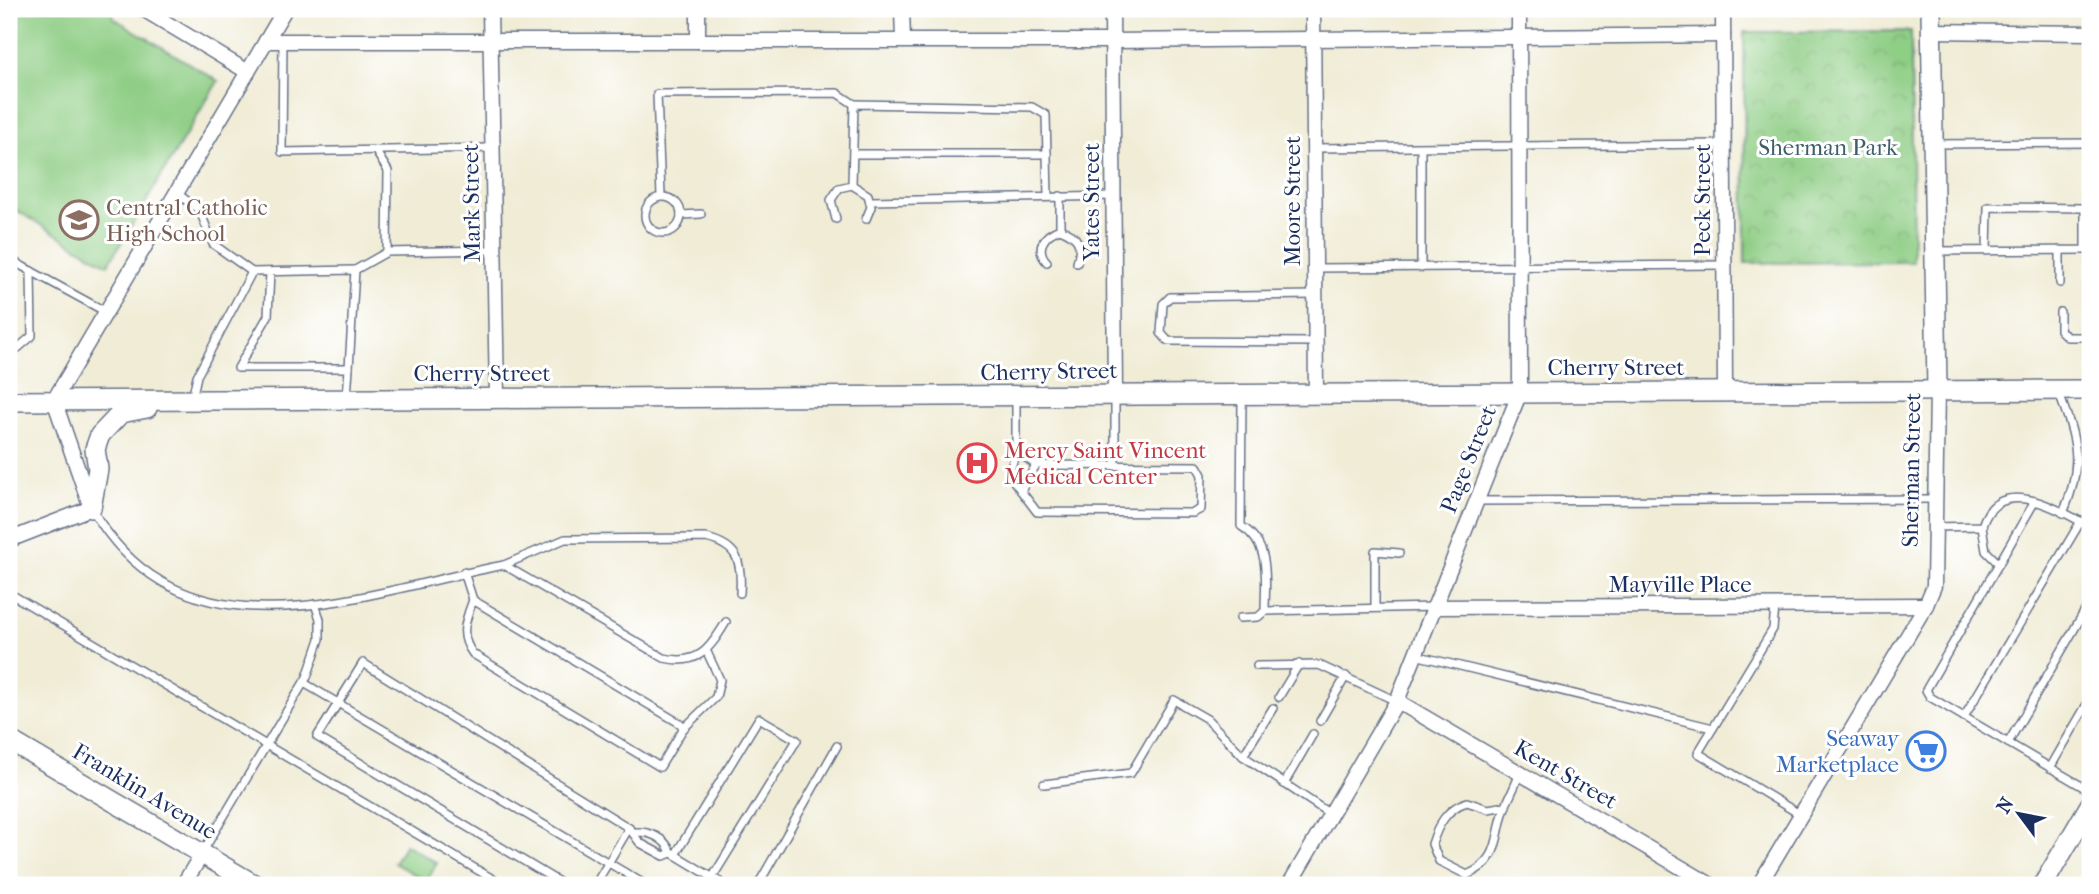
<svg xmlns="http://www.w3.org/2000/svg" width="2099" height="894" font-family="'IM FELL French Canon',serif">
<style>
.park{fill:url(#park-crowns);stroke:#557e72;stroke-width:2}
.garden{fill:#8fce85;stroke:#557e72;stroke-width:2}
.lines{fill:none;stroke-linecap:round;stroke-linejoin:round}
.lane-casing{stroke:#667188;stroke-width:10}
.street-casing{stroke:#667188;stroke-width:17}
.secondary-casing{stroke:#667188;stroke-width:22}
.lane{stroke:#fff;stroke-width:7}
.street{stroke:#fff;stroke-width:14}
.secondary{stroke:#fff;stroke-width:19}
.labels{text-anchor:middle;stroke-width:6;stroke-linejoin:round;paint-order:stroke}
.park-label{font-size:23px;fill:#3e5f6a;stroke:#fff}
.street-label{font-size:23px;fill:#1b2f5e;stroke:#fff}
.education-label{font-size:23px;fill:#785e54;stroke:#fff;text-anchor:start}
.health-label{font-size:23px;fill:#be3a42;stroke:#fff;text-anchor:start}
.shop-label{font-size:23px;fill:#366cbe;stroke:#fff;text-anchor:end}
</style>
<defs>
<pattern id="park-crowns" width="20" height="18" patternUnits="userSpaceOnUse" patternTransform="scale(1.75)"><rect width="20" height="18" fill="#8fce85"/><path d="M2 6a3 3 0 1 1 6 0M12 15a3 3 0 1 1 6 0" fill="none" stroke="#7bb175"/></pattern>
</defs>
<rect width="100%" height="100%" fill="#fff"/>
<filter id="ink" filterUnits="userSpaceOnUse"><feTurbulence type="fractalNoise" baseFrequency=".0143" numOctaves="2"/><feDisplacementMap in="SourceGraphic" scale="14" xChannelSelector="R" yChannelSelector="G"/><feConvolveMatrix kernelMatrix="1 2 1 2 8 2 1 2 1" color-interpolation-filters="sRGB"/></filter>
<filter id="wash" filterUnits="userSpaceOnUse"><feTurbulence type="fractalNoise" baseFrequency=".00686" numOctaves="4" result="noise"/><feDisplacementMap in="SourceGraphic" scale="28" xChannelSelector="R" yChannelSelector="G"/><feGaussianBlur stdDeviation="1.57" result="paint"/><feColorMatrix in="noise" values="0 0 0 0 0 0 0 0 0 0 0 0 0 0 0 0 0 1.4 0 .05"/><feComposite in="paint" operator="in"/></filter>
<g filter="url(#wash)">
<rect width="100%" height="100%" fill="#f0ecd6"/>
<polygon class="park" points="1911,31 1913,262 1745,263 1744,32"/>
<g class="garden">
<polygon points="9,9 117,9 112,17 218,81 108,265 9,206"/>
<polygon points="405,844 437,863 426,881 394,863"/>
</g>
</g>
<g filter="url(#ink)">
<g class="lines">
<g class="lane-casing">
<g id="lane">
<polyline points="283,41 282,152 492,148"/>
<polyline points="1933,144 2090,143"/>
<polyline points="1315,148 1723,144"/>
<polyline points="375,150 388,171 387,252"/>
<polyline points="854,154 1047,154"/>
<polyline points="852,185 854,104 1032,107 1046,115 1048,196"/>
<polyline points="177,193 200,211 213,244 252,272 197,376 192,399"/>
<polyline points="661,196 657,94 837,93 854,104"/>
<circle cx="663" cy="215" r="18"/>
<polyline points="871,201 1113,196"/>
<polyline points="681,215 701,214"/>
<polyline points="836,219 831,200 839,188 852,185 868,195 871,207 866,219"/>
<path d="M1060 229C1078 236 1083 244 1077 263"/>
<polyline points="1936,251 2085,250 2085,208 1988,207 1987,251"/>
<polyline points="9,259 106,312"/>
<path d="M1047 262C1034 248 1045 234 1060 229V196"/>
<polyline points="1315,268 1724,265"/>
<polyline points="1421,268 1421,148"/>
<polyline points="355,270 387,252 494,250"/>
<polyline points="252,272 355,270 349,368 238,368 268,316 270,272"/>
<polyline points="2060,283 2060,250"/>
<polyline points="1315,295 1170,297 1163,304 1161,333 1168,341 1316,342"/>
<polyline points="2060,312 2060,330 2067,337 2088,337 2090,335"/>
<polyline points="9,347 18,348 32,336 31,271"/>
<path d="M2059 394C2077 440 2084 465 2063 513"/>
<polyline points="347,397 349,368"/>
<polyline points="1115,397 1115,466"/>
<polyline points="1016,398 1016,451 1010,471 1015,483 1037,512 1193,513 1201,509 1202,475 1197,466 1036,465 1016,451"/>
<polyline points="1021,491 1036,465"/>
<polyline points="1476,501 1935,499"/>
<polyline points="2035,501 1926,690 1930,697 2090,791"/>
<path d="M92 509C185 669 363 592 504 565"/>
<polyline points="1982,526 1986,551 1999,564"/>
<path d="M1935 527 1982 526C1998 474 2058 508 2090 527"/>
<path d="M464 572 473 600 681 724 683 729 660 767 473 654C459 635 465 622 473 600"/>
<polyline points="9,593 503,885"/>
<polyline points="1775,607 1773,629 1698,753 1801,815"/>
<polyline points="1375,608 1375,551 1399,553"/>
<polyline points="1265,611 1434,607"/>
<path d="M1240 618 1258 617 1265 611C1265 580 1272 545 1241 526L1242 396"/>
<path d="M726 622C710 649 698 666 664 658L504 565 565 539 706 538C739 546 742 562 740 593"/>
<polyline points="1415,655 1713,728"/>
<polyline points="1257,666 1319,665 1396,701"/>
<polyline points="304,683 646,885"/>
<polyline points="1279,697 1299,664"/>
<polyline points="1964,717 2081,521"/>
<polyline points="1320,721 1346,676"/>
<polyline points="683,729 716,697 720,680 707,652"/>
<polyline points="2008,743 2090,602"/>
<polyline points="1243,756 1273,708"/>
<polyline points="2050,768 2090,699"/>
<polyline points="1044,784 1131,773 1174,700 1207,719 1243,756 1330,814"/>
<polyline points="1284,784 1313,734"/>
<path d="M1506 806 1488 809 1467 802C1447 808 1438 825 1432 844L1439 861 1467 875C1503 860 1494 834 1506 805 1511 794 1516 784 1520 773"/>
<polyline points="202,853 307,677 320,639 320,619 315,604"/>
<polyline points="672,853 725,885"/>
<polyline points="675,855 759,718 797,740 712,878"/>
<path d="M564 885 317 737 363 663 629 828 640 843 664 856 671 853C666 838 649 831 635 832"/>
<polyline points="595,885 629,828"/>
<polyline points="758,885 837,746"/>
</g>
</g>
<g class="street-casing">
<g id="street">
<polyline points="143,9 248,72"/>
<polyline points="490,9 497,397"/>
<polyline points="698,9 698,41"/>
<polyline points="902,9 903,40"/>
<polyline points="1112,9 1115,395"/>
<polyline points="1313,9 1316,393"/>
<polyline points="1723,9 1725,390"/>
<polyline points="1932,31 2090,33"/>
<polyline points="266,41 1113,41 1723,35"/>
<polyline points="9,540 91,508 54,400 285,9"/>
<polyline points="1434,607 1926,605"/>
<polyline points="1397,701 1711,885"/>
<polyline points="183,885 202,854"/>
<polyline points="1289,885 1397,701 1520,392 1519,9"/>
<polyline points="1759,885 1926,605 1934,586 1937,390"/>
</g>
</g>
<g class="secondary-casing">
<g id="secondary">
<polyline points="1931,9 1937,390"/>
<polyline points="9,401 2090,390"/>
<polyline points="91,508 98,469 95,449 100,435 121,413 147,408"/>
<polyline points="9,740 255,885"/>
<polyline points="2043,885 2090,805"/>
</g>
</g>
<use href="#lane" class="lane"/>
<use href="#street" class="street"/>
<use href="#secondary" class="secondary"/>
</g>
</g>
<defs>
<g id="school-ring" transform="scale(2.0125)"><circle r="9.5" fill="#fff" stroke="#8d6e63" stroke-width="1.5"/><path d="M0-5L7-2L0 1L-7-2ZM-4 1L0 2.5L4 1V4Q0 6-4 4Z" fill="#8d6e63"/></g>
<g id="hospital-ring" transform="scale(2.0125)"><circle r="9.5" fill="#fff" stroke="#e0444e" stroke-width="1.5"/><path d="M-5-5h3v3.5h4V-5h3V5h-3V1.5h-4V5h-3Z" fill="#e0444e"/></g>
<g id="supermarket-ring" transform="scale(2.0125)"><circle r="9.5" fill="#fff" stroke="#3f7fe0" stroke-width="1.5"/><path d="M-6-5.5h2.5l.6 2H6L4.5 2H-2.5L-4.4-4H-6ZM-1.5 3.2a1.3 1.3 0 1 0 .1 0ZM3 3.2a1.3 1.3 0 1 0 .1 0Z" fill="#3f7fe0"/></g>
</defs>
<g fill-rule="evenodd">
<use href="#school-ring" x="79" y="220"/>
<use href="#hospital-ring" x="977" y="463"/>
<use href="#supermarket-ring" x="1926" y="751"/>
</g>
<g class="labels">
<g class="park-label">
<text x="1828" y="155">Sherman Park</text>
</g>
<g class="street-label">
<text transform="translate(1702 200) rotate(-90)" y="8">Peck Street</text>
<text transform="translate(1292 201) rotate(-90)" y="8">Moore Street</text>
<text transform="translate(1091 202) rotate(-90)" y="8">Yates Street</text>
<text transform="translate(471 203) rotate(-91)" y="8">Mark Street</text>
<text x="1616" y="375">Cherry Street</text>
<text transform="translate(1049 371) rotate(-1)" y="8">Cherry Street</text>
<text x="482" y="381">Cherry Street</text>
<text transform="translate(1468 459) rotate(-68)" y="8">Page Street</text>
<text transform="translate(1911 470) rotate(-89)" y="8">Sherman Street</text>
<text x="1680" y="592">Mayville Place</text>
<text transform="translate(1566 774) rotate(30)" y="8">Kent Street</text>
<text transform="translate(145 791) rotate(31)" y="8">Franklin Avenue</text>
</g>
<g class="education-label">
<text x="106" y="215">Central Catholic<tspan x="106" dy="26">High School</tspan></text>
</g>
<g class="health-label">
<text x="1004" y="458">Mercy Saint Vincent<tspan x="1004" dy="26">Medical Center</tspan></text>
</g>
<g class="shop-label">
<text x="1899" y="746">Seaway<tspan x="1899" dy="26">Marketplace</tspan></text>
</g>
</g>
<rect width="2099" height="894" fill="none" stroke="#fff" stroke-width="35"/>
<g transform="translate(2019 814) rotate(302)" stroke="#ffffff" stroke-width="5" paint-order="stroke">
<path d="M0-5L12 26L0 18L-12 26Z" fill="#1b2f5e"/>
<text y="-10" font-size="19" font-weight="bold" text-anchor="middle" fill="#1b2f5e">N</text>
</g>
</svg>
